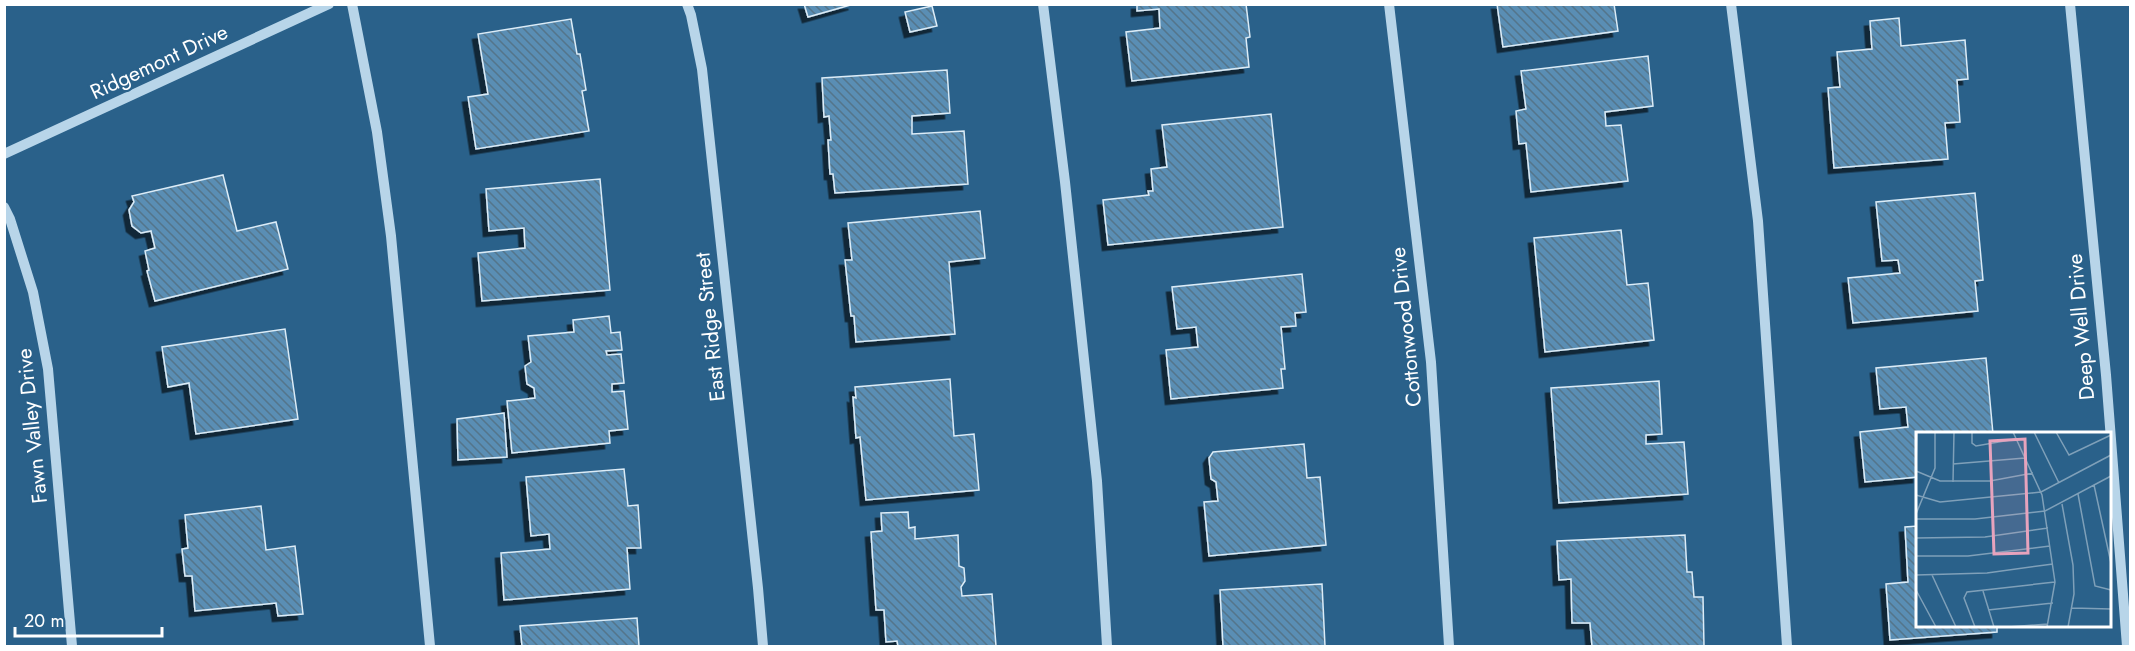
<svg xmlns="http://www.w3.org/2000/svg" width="2135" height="651" font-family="Jost,sans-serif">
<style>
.building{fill:url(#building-back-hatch);stroke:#dcecf7;stroke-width:1.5;filter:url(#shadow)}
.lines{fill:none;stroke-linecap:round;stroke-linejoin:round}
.minor{stroke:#b8d5e9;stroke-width:10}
.labels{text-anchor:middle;stroke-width:4.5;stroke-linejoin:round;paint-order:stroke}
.street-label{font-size:21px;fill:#fff;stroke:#2a618a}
.inset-road{fill:none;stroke:#7fa0b9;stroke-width:1.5}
.view{fill:#e7a3bd;fill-opacity:0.15;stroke:#e7a3bd;stroke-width:3}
.inset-edge{fill:none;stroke:#fff;stroke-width:3}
</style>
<defs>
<pattern id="building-back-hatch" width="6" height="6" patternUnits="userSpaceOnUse" patternTransform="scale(1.5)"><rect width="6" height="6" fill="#5a8eb4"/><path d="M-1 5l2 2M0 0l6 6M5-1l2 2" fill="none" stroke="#54748a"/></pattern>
<filter id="shadow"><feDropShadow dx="-5.5" dy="5.5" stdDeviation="0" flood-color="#0009"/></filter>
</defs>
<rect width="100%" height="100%" fill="#2a618a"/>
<g class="building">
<polygon points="804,4 854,4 808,17"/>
<polygon points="1137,4 1246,4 1250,37 1246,38 1249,67 1132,81 1126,32 1160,28 1159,9 1137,11"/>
<polygon points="1497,4 1614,4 1618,31 1503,47"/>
<polygon points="932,6 937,26 910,32 905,12"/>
<polygon points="1899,18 1901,46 1965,40 1968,79 1957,80 1960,122 1945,123 1948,159 1834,168 1828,88 1840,87 1837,52 1872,49 1870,21"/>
<polygon points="571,19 577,54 580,54 586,90 582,91 589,131 476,149 468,97 488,94 478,34"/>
<polygon points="1648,56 1653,106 1605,112 1606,126 1621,125 1628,181 1531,192 1526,143 1519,144 1516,111 1526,109 1521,71"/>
<polygon points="947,70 950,113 912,116 912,134 964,131 968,184 835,193 833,174 830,174 828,140 831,140 829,116 824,117 822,78"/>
<polygon points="1271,114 1283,227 1108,245 1103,200 1149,195 1148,191 1153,191 1151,169 1167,167 1162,125"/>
<polygon points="223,175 237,231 276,222 288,269 155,301 147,271 149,270 145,251 155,248 151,231 141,233 132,226 129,210 134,202 132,196"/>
<polygon points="600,179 610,290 482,301 478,253 525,248 524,228 489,231 486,189"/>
<polygon points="1975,193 1983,280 1975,281 1978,311 1853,323 1848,278 1900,273 1898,260 1882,261 1876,202"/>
<polygon points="980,211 985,258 949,262 955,334 856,342 854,316 851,316 845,260 852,260 848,223"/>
<polygon points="1621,230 1627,285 1648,283 1654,340 1545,352 1534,238"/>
<polygon points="1302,274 1306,312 1295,313 1296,326 1281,327 1285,369 1281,369 1283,388 1171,399 1166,350 1198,347 1196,327 1177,329 1172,287"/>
<polygon points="609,316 611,333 620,332 622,350 606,351 607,355 621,354 624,383 612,384 612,392 624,391 628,429 609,431 610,443 512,453 507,401 535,398 534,388 527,384 525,366 531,362 528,336 574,332 573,320"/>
<polygon points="285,329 298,419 196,434 189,383 168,387 162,347"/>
<polygon points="1986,358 1993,434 1918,434 1918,477 1865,482 1860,432 1908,427 1906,407 1880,409 1876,368"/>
<polygon points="950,379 954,436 974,434 979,490 866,500 860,437 856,438 853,397 856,398 855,387"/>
<polygon points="1659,381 1662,434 1646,435 1646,444 1684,442 1688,494 1559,503 1551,388"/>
<polygon points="504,413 507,457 458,460 457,419"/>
<polygon points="1304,444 1307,478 1320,477 1326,545 1209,556 1204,502 1218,501 1216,482 1211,479 1209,458 1213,452"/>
<polygon points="624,469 628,506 638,505 641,548 627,548 630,589 504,600 501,553 550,549 549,534 531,536 526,477"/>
<polygon points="261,506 266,550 295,546 303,614 278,616 276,603 195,611 192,576 185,576 182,549 188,548 185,515"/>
<polygon points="908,512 909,528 915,527 915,539 958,535 959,566 964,568 965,581 961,587 962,596 992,594 996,646 898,646 897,641 886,642 884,610 876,610 871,532 882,531 881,513"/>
<polygon points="1918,526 1918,626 1997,626 1997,632 1890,640 1886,584 1908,582 1905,527"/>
<polygon points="1685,535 1687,572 1692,572 1694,597 1703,597 1704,646 1592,646 1590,623 1572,623 1571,579 1559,580 1557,541"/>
<polygon points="1322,584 1325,646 1223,646 1220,590"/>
<polygon points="637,618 639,646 522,646 520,626"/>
</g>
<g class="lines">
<g class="minor">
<polyline points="352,4 377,132 391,236 430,646"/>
<polyline points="687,4 691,15 702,69 758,588 763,646"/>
<polyline points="1043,4 1065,182 1097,481 1107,646"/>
<polyline points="1389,4 1431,362 1449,646"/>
<polyline points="1731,4 1758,221 1787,646"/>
<polyline points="2070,4 2106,375 2127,646"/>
<polyline points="4,154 329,4"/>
<polyline points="4,207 10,219 33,292 48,369 72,646"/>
</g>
</g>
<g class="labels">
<g class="street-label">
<text transform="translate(159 62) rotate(-25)" y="7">Ridgemont Drive</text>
<text transform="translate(710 327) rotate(-96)" y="7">East Ridge Street</text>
<text transform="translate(1406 327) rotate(-96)" y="7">Cottonwood Drive</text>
<text transform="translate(2081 327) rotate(-95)" y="7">Deep Well Drive</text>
<text transform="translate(32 426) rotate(-96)" y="7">Fawn Valley Drive</text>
</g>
</g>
<g transform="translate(1916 432)">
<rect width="195" height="195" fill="#2a618a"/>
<path class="inset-road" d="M56 0V11L60 14 100 7M97 0 126 63 139 150 131 195M118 0 143 51M140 0 153 23 195 3M37 32 109 26M0 35 1 0M0 39 24 49H74L117 41M37 50 38 0M178 53 195 131M162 62 179 154 195 158M0 63 24 70 125 60 195 23M146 72 157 133 158 162 152 195M0 82 19 36V0M0 87H59L129 79 195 44M0 106 69 105 132 96M0 124H52L134 114M0 143 71 141 137 132M16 143 40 195M0 158 20 195M67 159 78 195M156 176 195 177M72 178 137 171M59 195 48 166 51 160 139 150M92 195 132 192"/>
<path class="view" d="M109 7 112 121 78 122 74 9Z"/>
<rect width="195" height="195" class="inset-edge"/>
</g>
<rect width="2135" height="651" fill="none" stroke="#ffffff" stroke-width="12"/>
<path d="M15 627v9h147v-9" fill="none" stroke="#ffffff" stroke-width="3"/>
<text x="24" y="627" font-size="18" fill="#ffffff" stroke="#2a618a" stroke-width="4.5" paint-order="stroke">20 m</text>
</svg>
